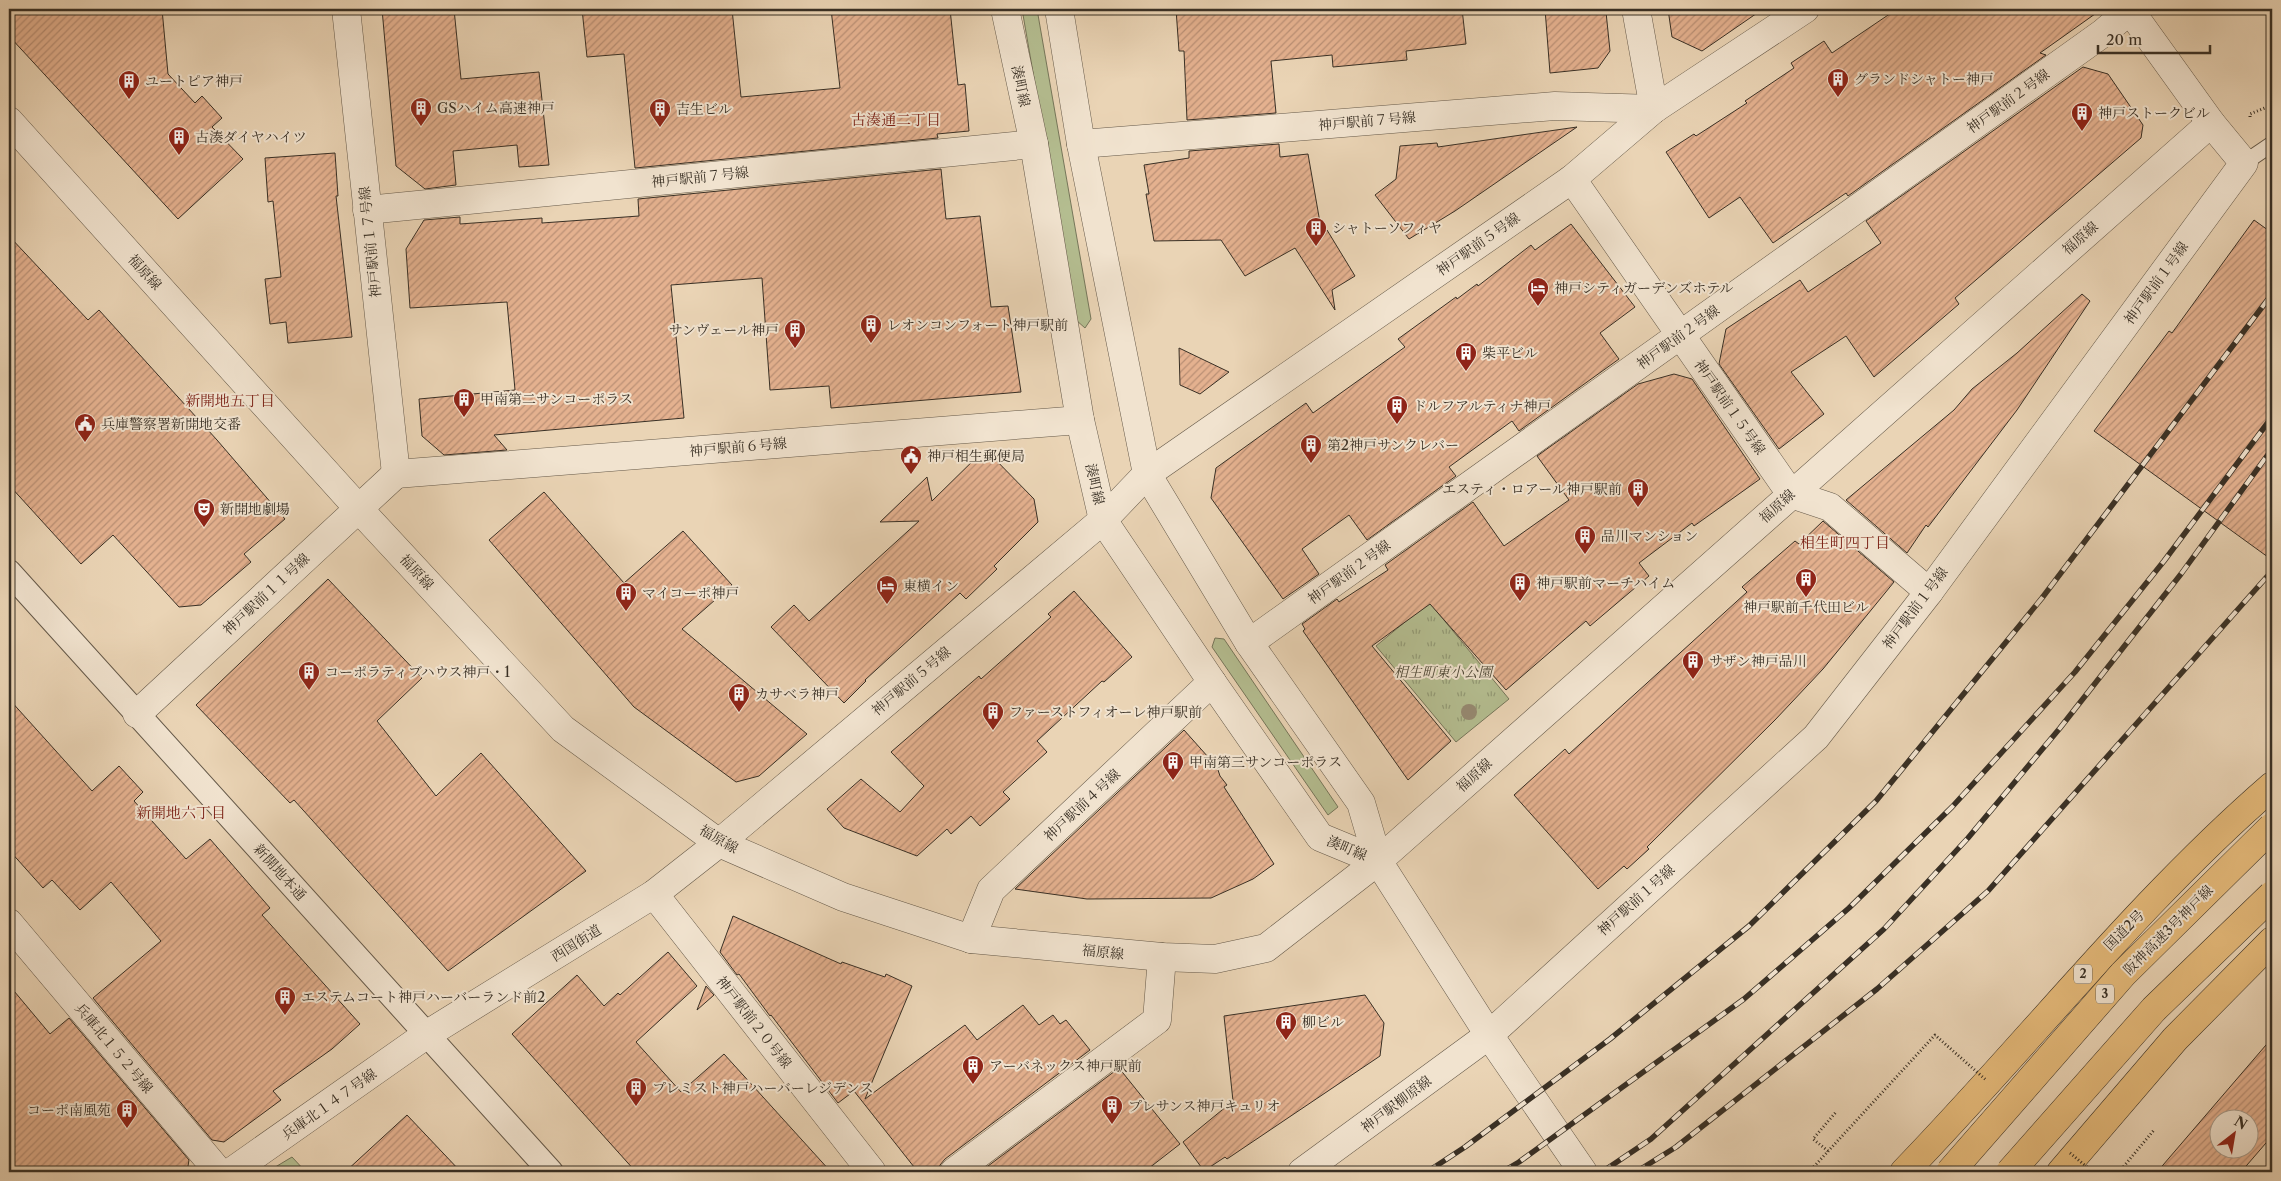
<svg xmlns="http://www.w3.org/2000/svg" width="2281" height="1181" font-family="'Libre Caslon Text','Noto Serif JP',serif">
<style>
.grass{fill:#b4bd90;stroke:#76765a}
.park{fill:url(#park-tufts);stroke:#76765a}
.building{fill:url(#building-hatch);stroke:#393025;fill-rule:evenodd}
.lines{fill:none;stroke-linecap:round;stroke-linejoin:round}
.service-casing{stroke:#655949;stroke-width:17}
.pedestrian-casing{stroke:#655949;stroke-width:26}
.minor-casing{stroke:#655949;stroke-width:29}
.tertiary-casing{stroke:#655949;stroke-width:29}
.trunk-casing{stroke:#393025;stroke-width:29}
.path{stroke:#393025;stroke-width:3;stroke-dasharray:1 2.5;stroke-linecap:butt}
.service{stroke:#f1e3cf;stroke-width:15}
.pedestrian{stroke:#f1e3cf;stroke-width:24}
.minor{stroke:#f1e3cf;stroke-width:28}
.tertiary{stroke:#f1e3cf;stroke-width:28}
.trunk{stroke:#e5ba7a;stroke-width:28}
.rail-casing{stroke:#393025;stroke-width:5.5}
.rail{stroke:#f1e3cf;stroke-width:4;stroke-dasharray:11;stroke-linecap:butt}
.motorway-bridge-casing{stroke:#393025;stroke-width:29;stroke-linecap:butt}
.path-bridge{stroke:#393025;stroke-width:3;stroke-dasharray:1 2.5;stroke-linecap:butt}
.motorway-bridge{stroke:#e5ba7a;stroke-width:28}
.tree{fill:#968971}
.labels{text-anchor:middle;stroke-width:4;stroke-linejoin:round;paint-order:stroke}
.shield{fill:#f1e3cf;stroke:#706658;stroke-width:1}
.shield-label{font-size:12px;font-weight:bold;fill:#393025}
.poi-label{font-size:14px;fill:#393025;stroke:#f1e3cf;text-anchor:start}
.street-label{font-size:14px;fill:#393025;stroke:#f1e3cf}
.park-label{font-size:14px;font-style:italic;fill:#524c3a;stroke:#f1e3cf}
.neighbourhood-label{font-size:15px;fill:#7a1f14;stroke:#f1e3cf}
</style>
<defs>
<pattern id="park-tufts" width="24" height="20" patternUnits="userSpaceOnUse" patternTransform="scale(1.25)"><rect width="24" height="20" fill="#b4bd90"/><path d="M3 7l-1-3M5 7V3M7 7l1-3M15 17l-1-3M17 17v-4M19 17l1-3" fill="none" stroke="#939a75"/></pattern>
<pattern id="building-hatch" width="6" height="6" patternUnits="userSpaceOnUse" patternTransform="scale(1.25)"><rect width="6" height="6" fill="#e4b18f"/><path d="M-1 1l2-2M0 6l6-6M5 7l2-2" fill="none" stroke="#ba9075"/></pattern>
</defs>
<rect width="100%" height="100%" fill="#ead4b5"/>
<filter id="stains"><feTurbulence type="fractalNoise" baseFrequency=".004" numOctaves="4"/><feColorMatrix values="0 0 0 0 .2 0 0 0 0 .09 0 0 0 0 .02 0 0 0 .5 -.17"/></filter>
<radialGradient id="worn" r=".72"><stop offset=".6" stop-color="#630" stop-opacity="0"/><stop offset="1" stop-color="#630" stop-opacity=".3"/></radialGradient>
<g class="grass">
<polygon points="1022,9 1037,9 1091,319 1085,328 1076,320"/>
<polygon points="1215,638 1224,639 1338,807 1328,815 1212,647"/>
</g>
<g class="park">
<polygon points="1429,602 1509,699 1456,742 1376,646"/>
<polygon points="292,1157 306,1172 267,1172"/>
</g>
<g class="building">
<polygon points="9,9 162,9 168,74 195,103 202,96 222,118 212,127 243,159 178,219 9,36"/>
<polygon points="382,9 454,9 461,79 539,72 549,165 519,167 517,145 453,151 456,185 425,189 396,166"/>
<polygon points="582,9 732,9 741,97 840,88 831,9 950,9 958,85 965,84 969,131 937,134 938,138 635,168 624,54 587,57"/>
<polygon points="1176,9 1462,9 1466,44 1406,51 1407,60 1333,67 1332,55 1271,61 1276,113 1187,120 1184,51 1179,51"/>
<polygon points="1545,9 1583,9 1584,14 1606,12 1610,51 1598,68 1550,73"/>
<polygon points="1668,9 1763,9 1702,51 1672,37"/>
<polygon points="1897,9 2102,9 2040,53 2046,55 1848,196 1846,193 1773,243 1740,197 1709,218 1666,152 1694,134 1696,136 1747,103 1745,101 1794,68 1791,63 1824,41 1832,53"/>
<polygon points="2083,67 2108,74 2143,125 2141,138 1955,298 1959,304 1874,377 1846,336 1791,372 1824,414 1779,449 1719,364 1726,329 1800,280 1808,292 1881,243 1866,221"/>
<polygon points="1577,127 1455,211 1409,239 1375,195 1396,179 1400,146 1437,143 1438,147"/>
<polygon points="1279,144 1280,157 1308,154 1322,234 1327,230 1355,276 1332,290 1335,310 1295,248 1245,276 1221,240 1154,241 1146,194 1149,194 1144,165 1189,158 1189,151"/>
<polygon points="335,153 338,196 336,196 352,337 288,343 286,322 270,324 265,279 281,277 273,201 268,202 265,158"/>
<polygon points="941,169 946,219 980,216 991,307 1008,306 1021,392 831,408 829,386 770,390 762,278 671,285 684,418 494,435 507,450 444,455 422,436 419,399 515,390 507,302 410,308 406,249 424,220 460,217 460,224 542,218 542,223 639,216 638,199"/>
<polygon points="2254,220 2272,233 2272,560 2094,431 2169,331 2172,333"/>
<polygon points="1571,224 1635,307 1600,333 1619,359 1519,431 1512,421 1449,467 1456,476 1367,540 1349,515 1302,549 1319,574 1283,599 1211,498 1216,468 1306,403 1313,413 1405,347 1398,339 1456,297 1457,299 1477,284 1478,286 1531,245 1535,250"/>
<polygon points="9,236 88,320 99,310 217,440 285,519 244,554 251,562 201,605 179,607 113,535 81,564 9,485"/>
<polygon points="2082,294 2090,301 2017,410 1928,527 1926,525 1907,553 1846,500 1954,410 1972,389 2017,353"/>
<polygon points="1179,348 1229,372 1200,394 1180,385"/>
<polygon points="1674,374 1692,379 1760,479 1694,526 1692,523 1639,563 1649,576 1590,626 1586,621 1506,690 1430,604 1372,646 1451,741 1408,780 1303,631 1305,629 1302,624 1337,599 1339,602 1388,570 1385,565 1473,502 1504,546 1569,500 1537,456 1638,384"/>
<polygon points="985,449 1034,499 1038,522 994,566 997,569 966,599 960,593 865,680 866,681 844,703 771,627 794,605 809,621 919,521 880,522 927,477 932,501"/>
<polygon points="544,492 624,583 683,531 732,585 682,629 807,734 759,776 736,782 634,707 489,540"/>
<polygon points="1823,521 1894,582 1823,669 1775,720 1647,847 1649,849 1627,869 1624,866 1598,889 1514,795 1565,749 1569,754 1747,592 1742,587 1795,541 1799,544"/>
<polygon points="328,579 422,678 377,721 436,796 481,753 586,871 448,971 294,800 290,803 196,705"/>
<polygon points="1074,591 1132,657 1104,682 1102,681 1037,741 1047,752 1003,792 1010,799 980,826 971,816 951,834 947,829 917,856 844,828 827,809 861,779 900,812 924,786 891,752 979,676 981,679 1051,617 1048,614"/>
<polygon points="9,699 92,791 119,766 143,792 134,801 186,859 210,839 270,908 262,915 360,1024 332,1049 273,1091 281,1100 224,1142 212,1140 93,998 161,941 111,882 80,910 52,880 43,888 9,850"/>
<polygon points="1184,730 1217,767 1220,776 1227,785 1224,787 1274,864 1253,879 1211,898 1087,899 1015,889"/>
<polygon points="733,916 841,964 842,962 885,977 886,974 912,986 865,1099 965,1025 977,1040 1023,1005 1039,1025 1053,1015 1060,1024 1066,1020 1090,1050 945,1159 940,1165 939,1172 918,1172 854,1091 838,1103 771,1015 770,1016 739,974 737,975 720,952"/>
<polygon points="668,952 697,986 636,1042 681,1092 724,1054 831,1172 636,1172 512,1034 577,975 604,1006 618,993 620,995"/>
<polygon points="9,985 50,1034 69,1018 189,1160 187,1172 9,1172"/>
<polygon points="706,986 714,995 697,1010"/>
<polygon points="1365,995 1384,1023 1380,1056 1227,1159 1225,1157 1204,1171 1183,1142 1233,1101 1224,1016"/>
<path d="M2272 1038V1136L2241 1172H2157ZM2218 1118H2248V1148H2218Z"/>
<polygon points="1119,1068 1180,1144 1144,1172 980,1172"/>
<polygon points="407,1115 461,1172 345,1172"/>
</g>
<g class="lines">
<g class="service-casing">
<polyline id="service" points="2244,163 2272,144"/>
</g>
<g class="pedestrian-casing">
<polyline id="pedestrian" points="9,572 551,1172"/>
</g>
<g class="minor-casing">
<g id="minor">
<polyline points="1081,144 1555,106 1654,109"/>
<polyline points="1572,179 1791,494 1830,507 1929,592"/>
<polyline points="1249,643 2103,33 2130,10"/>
<polyline points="1378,861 2211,123 2244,163 1929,592 1816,737 1489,1035"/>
<polyline points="654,894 872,1172"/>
<polyline points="9,923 219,1172"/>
<polyline points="971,939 991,890 1212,682"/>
<polyline points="231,1172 426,1035 654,894 719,843 1103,520 1147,474 1572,179 1654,109 1805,9"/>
<polyline points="954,1172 1157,1020 1162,957"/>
</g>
</g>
<g class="tertiary-casing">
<g id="tertiary">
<polyline points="346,9 396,474"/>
<polyline points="1005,9 1034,144 1080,420 1103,520 1212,682 1320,837 1378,861"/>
<polyline points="1059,9 1081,144 1147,474 1249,643 1361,803 1378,861 1489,1035 1583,1172"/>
<polyline points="1636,9 1654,109"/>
<polyline points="2129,9 2211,123"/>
<polyline points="9,121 358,508 563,729 719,843 843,897 971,939 1162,957 1215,959 1266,948 1378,861"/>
<polyline points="367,210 1034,144"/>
<polyline points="396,474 1080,420"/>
<polyline points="137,714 396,474"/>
<polyline points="1302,1172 1489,1035"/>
</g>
</g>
<g class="trunk-casing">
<g id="trunk">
<path d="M1904 1172C2028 1044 2137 903 2272 786"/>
<polyline points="2061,1172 2175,1039 2272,941"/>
</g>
</g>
<g class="path">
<polyline points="2250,117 2250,114 2272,105"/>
<polyline points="1828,1151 1813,1139 1836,1112"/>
<polyline points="2119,1172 2154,1130"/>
</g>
<use href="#service" class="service"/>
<use href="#pedestrian" class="pedestrian"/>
<use href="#minor" class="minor"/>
<use href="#tertiary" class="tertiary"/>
<use href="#trunk" class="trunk"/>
<g class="rail-casing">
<g id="rail">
<polyline points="1427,1172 1465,1147 1610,1039 1749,926 1876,801 2042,598 2272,294"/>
<polyline points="1502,1172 1519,1162 1744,999 1849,908 1952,807 2075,672 2164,561 2272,417"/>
<polyline points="1602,1172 1651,1139 1884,929 1968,838 2060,728 2181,574 2272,449"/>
<polyline points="1636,1172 1676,1147 1877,989 1988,891 2272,571"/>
</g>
</g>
<use href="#rail" class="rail"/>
<g class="motorway-bridge-casing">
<g id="motorway-bridge">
<polyline points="1950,1172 2123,974 2272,827"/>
<polyline points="2010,1172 2154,1009 2272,895"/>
</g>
</g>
<g class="path-bridge">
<polyline points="2070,1153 2093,1172"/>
<polyline points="1809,1172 1935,1035 1986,1080"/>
</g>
<use href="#motorway-bridge" class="motorway-bridge"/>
</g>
<circle class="tree" cx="1469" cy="712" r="8"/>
<defs>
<g id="building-pin" transform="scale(1.125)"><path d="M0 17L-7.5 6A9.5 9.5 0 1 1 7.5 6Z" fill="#8f2418" stroke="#f1e3cf"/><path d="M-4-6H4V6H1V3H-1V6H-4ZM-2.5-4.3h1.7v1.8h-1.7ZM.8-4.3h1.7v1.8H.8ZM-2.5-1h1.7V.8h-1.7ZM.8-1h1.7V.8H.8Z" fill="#fff"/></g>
<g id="hotel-pin" transform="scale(1.125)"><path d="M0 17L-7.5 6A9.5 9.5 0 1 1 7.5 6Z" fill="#8f2418" stroke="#f1e3cf"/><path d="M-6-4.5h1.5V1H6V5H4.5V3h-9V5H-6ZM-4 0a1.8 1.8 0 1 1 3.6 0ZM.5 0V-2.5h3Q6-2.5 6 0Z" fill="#fff"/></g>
<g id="civic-pin" transform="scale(1.125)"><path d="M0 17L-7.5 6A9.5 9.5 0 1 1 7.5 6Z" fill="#8f2418" stroke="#f1e3cf"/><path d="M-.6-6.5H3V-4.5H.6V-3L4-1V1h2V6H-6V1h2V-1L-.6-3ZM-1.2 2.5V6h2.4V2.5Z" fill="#fff"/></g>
<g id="theatre-pin" transform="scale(1.125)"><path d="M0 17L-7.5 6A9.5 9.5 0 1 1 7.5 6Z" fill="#8f2418" stroke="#f1e3cf"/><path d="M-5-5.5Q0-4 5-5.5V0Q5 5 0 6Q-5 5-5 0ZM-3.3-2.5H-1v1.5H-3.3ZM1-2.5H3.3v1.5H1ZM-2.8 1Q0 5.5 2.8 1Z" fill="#fff"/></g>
</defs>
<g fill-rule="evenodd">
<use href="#building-pin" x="1838" y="79"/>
<use href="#building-pin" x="129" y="81"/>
<use href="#building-pin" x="421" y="108"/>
<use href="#building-pin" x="660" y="109"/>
<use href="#building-pin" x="2082" y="113"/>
<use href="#building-pin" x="179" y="137"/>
<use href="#building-pin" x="1316" y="228"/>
<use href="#hotel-pin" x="1538" y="288"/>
<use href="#building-pin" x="871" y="325"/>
<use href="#building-pin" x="795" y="330"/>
<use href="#building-pin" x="1466" y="353"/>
<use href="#building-pin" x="464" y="399"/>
<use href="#building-pin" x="1397" y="406"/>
<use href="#civic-pin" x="85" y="424"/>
<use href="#building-pin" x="1311" y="445"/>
<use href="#civic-pin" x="911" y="456"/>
<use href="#building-pin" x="1638" y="489"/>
<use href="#theatre-pin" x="204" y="509"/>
<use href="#building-pin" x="1585" y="536"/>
<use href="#building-pin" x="1806" y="579"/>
<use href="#building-pin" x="1520" y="583"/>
<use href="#hotel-pin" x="887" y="586"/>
<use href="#building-pin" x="626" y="593"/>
<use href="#building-pin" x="1693" y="661"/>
<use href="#building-pin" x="309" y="672"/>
<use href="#building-pin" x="739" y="694"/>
<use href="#building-pin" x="993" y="712"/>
<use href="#building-pin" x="1173" y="762"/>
<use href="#building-pin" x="285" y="997"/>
<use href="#building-pin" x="1286" y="1022"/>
<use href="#building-pin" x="973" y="1066"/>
<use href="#building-pin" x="636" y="1088"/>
<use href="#building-pin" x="1112" y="1106"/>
<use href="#building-pin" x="127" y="1110"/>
</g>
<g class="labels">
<g class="shield">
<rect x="2074" y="964.5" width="18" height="19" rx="4"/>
<rect x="2096" y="984.5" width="18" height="19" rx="4"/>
</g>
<g class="shield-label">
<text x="2083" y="978">2</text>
<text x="2105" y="998">3</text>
</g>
<g class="poi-label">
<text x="1854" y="84">グランドシャトー神戸</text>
<text x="145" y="86">ユートピア神戸</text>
<text x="437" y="113">GSハイム高速神戸</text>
<text x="676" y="114">吉生ビル</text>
<text x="2098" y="118">神戸ストークビル</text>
<text x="195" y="142">古湊ダイヤハイツ</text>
<text x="1332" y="233">シャトーソフィヤ</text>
<text x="1554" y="293">神戸シティガーデンズホテル</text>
<text x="887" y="330">レオンコンフォート神戸駅前</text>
<text x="779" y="335" text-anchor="end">サンヴェール神戸</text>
<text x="1482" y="358">柴平ビル</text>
<text x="480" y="404">甲南第二サンコーポラス</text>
<text x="1413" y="411">ドルフアルティナ神戸</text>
<text x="101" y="429">兵庫警察署新開地交番</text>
<text x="1327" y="450">第2神戸サンクレバー</text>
<text x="927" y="461">神戸相生郵便局</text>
<text x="1622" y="494" text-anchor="end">エスティ・ロアール神戸駅前</text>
<text x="220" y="514">新開地劇場</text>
<text x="1601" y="541">品川マンション</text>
<text x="1536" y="588">神戸駅前マーチハイム</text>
<text x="903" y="591">東横イン</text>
<text x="642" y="598">マイコーポ神戸</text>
<text x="1806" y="612" text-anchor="middle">神戸駅前千代田ビル</text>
<text x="1709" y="666">サザン神戸品川</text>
<text x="325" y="677">コーポラティブハウス神戸・1</text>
<text x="755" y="699">カサベラ神戸</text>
<text x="1009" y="717">ファーストフィオーレ神戸駅前</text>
<text x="1189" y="767">甲南第三サンコーポラス</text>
<text x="301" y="1002">エステムコート神戸ハーバーランド前2</text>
<text x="1302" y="1027">柳ビル</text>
<text x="989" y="1071">アーバネックス神戸駅前</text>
<text x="652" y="1093">プレミスト神戸ハーバーレジデンス</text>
<text x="1128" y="1111">プレサンス神戸キュリオ</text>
<text x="111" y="1115" text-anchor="end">コーポ南風苑</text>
</g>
<g class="street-label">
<text transform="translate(1021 86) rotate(78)" y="5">湊町線</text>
<text transform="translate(2008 101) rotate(-36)" y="5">神戸駅前２号線</text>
<text transform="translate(1367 121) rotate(-5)" y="5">神戸駅前７号線</text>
<text transform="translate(700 177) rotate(-6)" y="5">神戸駅前７号線</text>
<text transform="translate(2080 238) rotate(-41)" y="5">福原線</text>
<text transform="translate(370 242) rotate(-96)" y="5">神戸駅前１７号線</text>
<text transform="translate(1478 244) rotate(-35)" y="5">神戸駅前５号線</text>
<text transform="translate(145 272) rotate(48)" y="5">福原線</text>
<text transform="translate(2156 283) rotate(-54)" y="5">神戸駅前１号線</text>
<text transform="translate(1678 337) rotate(-36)" y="5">神戸駅前２号線</text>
<text transform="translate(1730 407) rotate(55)" y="5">神戸駅前１５号線</text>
<text transform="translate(738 447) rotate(-5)" y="5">神戸駅前６号線</text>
<text transform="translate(1095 484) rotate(77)" y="5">湊町線</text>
<text transform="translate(1777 506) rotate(-42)" y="5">福原線</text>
<text transform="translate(417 572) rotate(47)" y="5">福原線</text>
<text transform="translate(1349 572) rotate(-36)" y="5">神戸駅前２号線</text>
<text transform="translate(266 594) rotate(-43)" y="5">神戸駅前１１号線</text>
<text transform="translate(1915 608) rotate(-53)" y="5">神戸駅前１号線</text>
<text transform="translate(911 681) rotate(-40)" y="5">神戸駅前５号線</text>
<text transform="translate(1474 775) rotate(-42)" y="5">福原線</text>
<text transform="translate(1082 805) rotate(-43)" y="5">神戸駅前４号線</text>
<text transform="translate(719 839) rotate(30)" y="5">福原線</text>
<text transform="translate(1347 848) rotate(23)" y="5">湊町線</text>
<text transform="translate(280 872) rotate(48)" y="5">新開地本通</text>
<text transform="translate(1636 900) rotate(-42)" y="5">神戸駅前１号線</text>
<text transform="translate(2124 930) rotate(-45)" y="5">国道2号</text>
<text transform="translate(2168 930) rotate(-45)" y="5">阪神高速3号神戸線</text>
<text transform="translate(576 943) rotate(-32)" y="5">西国街道</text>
<text transform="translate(1103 952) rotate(6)" y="5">福原線</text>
<text transform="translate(754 1022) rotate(52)" y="5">神戸駅前２０号線</text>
<text transform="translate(114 1048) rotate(50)" y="5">兵庫北１５２号線</text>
<text transform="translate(329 1104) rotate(-35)" y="5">兵庫北１４７号線</text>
<text transform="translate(1396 1104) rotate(-37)" y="5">神戸駅柳原線</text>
</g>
<g class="park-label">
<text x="1443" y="677">相生町東小公園</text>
</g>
<g class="neighbourhood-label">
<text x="896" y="125">古湊通二丁目</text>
<text x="230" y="406">新開地五丁目</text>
<text x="1845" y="548">相生町四丁目</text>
<text x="181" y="818">新開地六丁目</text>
</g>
</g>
<rect width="2281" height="1181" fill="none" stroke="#ead4b5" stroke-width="30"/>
<rect x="10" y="10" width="2261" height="1161" fill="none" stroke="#393025" stroke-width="2.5"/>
<rect x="15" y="15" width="2251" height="1151" fill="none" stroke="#393025"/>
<g transform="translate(2234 1134) rotate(31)"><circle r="24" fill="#f1e3cf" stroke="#a79b8b"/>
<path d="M0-4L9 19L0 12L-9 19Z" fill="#8f2418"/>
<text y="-8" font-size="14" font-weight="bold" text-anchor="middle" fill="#393025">N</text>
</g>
<path d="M2098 45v8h112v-8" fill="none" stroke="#393025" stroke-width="2.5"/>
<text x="2106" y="45" font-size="15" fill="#393025" stroke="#f1e3cf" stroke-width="4" paint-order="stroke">20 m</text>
<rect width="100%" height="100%" filter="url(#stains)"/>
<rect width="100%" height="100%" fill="url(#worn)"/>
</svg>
